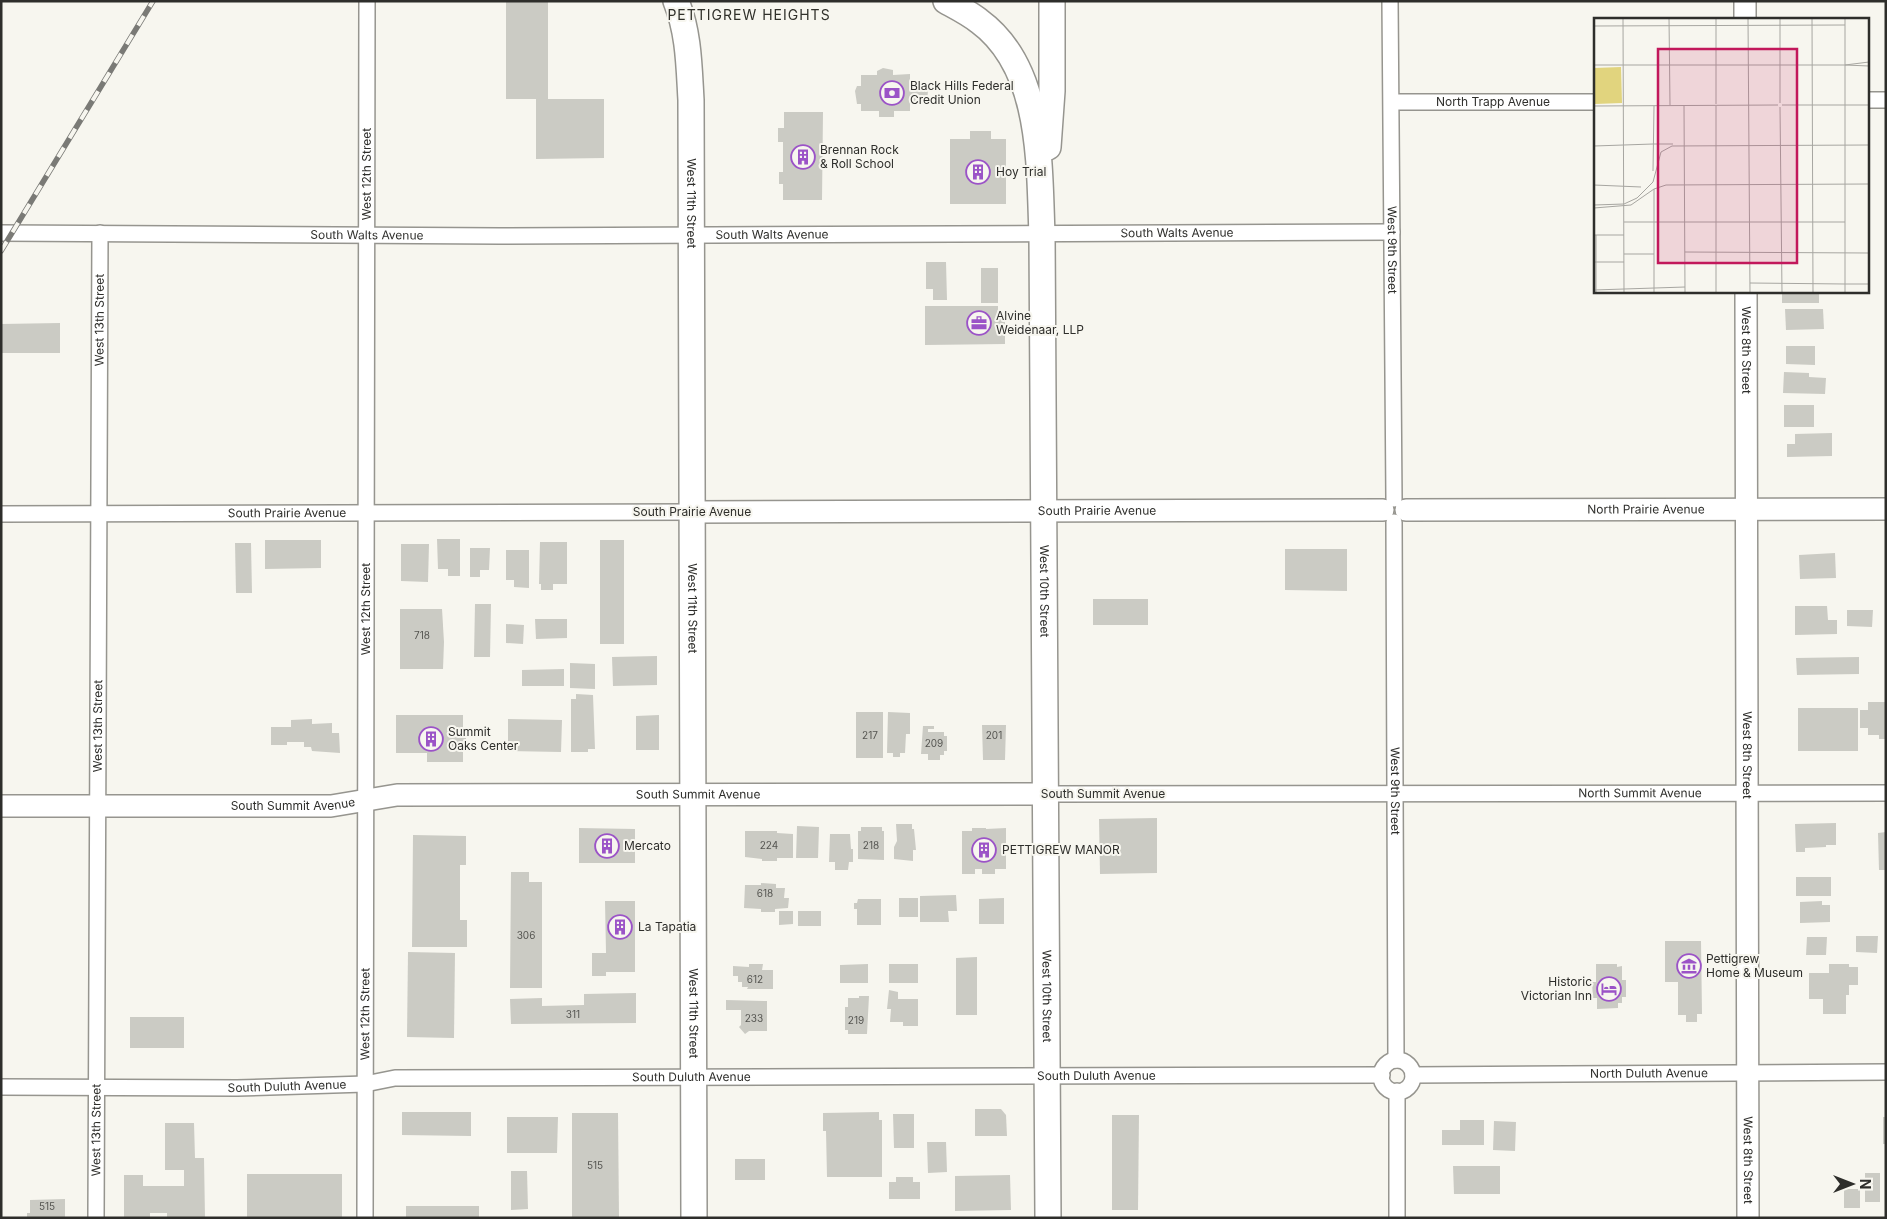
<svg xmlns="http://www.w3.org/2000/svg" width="1887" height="1219" font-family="Inter,sans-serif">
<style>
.building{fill:#cbcbc4}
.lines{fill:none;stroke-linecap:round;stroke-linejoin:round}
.street-casing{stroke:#96958f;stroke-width:18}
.secondary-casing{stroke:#96958f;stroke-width:24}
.primary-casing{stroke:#96958f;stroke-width:28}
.street{stroke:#fff;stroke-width:15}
.secondary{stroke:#fff;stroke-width:21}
.primary{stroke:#fff;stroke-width:25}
.rail-casing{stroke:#7a7a76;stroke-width:5.5}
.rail{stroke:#f7f6ef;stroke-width:4;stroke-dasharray:11;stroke-linecap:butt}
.labels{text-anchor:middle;stroke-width:4;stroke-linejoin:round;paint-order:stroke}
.number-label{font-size:10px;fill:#555551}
.poi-label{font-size:12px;fill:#2e2e2b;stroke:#f7f6ef;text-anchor:start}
.street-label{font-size:12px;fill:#2e2e2b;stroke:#f7f6ef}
.neighbourhood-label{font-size:14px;letter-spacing:1px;fill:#30302a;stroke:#f7f6ef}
.inset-road{fill:none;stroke:#a7a6a1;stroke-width:1}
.view{fill:#c2185b;fill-opacity:0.15;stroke:#c2185b;stroke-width:2.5}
.inset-edge{fill:none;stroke:#2e2e2b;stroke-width:2.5}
</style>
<rect width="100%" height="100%" fill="#f7f6ef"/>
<g class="building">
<polygon points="506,1 548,1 548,99 604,99 604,158 536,159 536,99 506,99"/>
<polygon points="883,68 893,70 893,75 910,74 910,85 926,85 928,91 927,101 910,101 910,111 894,111 894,117 879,117 879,111 861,111 861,104 857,104 855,91 857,86 861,86 861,75 877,75 877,71"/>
<polygon points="784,112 823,112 822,200 783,200 783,184 779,184 779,172 783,172 783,142 778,142 778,128 784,128"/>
<polygon points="970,131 991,131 991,139 1006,139 1006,204 950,204 950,139 970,139"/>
<polygon points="926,262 946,262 947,300 933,300 933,289 926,289"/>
<rect x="981" y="268" width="17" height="35"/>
<rect x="1782" y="291" width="37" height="12"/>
<polygon points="925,306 998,306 998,317 1005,317 1005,344 925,345"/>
<polygon points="1785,309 1823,309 1824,329 1786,330"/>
<polygon points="60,323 60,353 1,353 1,324"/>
<polygon points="1786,346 1815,346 1815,365 1786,364"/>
<polygon points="1784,372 1809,373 1809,377 1826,378 1825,394 1783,393"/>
<rect x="1784" y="405" width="30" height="22"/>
<polygon points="1832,433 1832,456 1787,457 1787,444 1795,444 1795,434"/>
<polygon points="437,539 460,539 460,576 448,576 448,569 438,569"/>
<polygon points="265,540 321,540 321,568 265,569"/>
<rect x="600" y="540" width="24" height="104"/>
<polygon points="540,542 567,542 567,584 553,584 553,590 541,590 541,584 539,584"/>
<polygon points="235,543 251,543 252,593 236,593"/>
<polygon points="401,544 429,544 428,582 401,581"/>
<polygon points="470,548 490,548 489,570 480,570 480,577 470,577"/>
<polygon points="1285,549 1347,549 1347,591 1285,590"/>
<polygon points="506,550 529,550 529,588 514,587 514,580 506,580"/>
<polygon points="1835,553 1836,578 1800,579 1799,555"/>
<rect x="1093" y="599" width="55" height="26"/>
<polygon points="475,604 491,604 490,657 474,657"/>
<polygon points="1795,606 1827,606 1828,620 1837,620 1837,634 1795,635"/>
<polygon points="400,609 442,609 444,642 443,669 400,669"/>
<polygon points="1847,610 1873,610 1872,627 1847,626"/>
<polygon points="535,619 567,619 567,638 536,639"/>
<polygon points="506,624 524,625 523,644 506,643"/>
<polygon points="657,656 657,685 613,686 612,657"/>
<polygon points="1859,657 1859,674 1797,675 1796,658"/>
<polygon points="570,663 595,664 595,689 570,688"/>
<polygon points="564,669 564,686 522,686 522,670"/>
<polygon points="576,694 593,695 595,749 588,749 588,752 571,752 571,699 576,699"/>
<polygon points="1868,702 1886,702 1886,739 1879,739 1879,735 1868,735 1868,728 1860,728 1860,710 1868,710"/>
<rect x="1798" y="708" width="60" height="43"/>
<rect x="856" y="712" width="27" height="46"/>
<polygon points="888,712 910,713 910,734 906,734 905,753 900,753 900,757 893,757 893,753 887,753"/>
<polygon points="396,715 463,715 463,733 466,733 466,746 463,746 463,762 427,762 427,753 396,753"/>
<polygon points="659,715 659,750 636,750 636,716"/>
<polygon points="312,719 312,724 332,723 332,733 339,733 340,753 312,751 311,747 304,747 304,742 287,742 287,745 271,745 271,727 291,727 291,720"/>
<polygon points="508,719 562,720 561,752 508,751"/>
<polygon points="982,725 1006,725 1005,760 983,760"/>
<polygon points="923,726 934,726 934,729 928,729 928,732 944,732 944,736 947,736 947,751 944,751 944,755 940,755 940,760 928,760 928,754 921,754"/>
<polygon points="1157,818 1157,873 1100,874 1099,819"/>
<polygon points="1836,823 1836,845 1826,845 1826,847 1805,848 1805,852 1796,852 1795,824"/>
<polygon points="896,824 912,824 912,829 914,829 916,850 913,850 913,861 894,859 894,847 897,841"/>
<polygon points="797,826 819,827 818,858 796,858"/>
<polygon points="861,827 882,827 882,831 884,831 884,860 858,859 858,831 861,831"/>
<polygon points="579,828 635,829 635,863 579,863"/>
<polygon points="972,828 986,828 986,829 1006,828 1006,869 995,869 995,874 982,874 982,869 975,869 975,874 962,874 962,831 972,831"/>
<polygon points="745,831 777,831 777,833 793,834 793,858 777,858 777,861 762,861 762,859 745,857"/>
<polygon points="1886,832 1886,870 1879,870 1878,833"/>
<polygon points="830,834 850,834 851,849 853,849 853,862 849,862 848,870 835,870 835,862 829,862"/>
<polygon points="413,835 466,836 466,865 460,865 460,920 467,920 467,947 412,947"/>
<polygon points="511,872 529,872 529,882 542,882 542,988 510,988"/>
<rect x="1796" y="877" width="35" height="19"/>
<polygon points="761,883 776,884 776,888 785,888 784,898 789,898 788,908 775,909 775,912 761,912 761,909 744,908 745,885 761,885"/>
<polygon points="956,895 957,911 948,911 949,922 920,922 920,896"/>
<rect x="899" y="898" width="19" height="19"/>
<polygon points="1004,898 1004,924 979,924 979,899"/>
<polygon points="858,899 881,899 881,925 857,925 857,909 854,909 854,903 857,903"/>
<polygon points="605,901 635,901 635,972 606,972 606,976 592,976 592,953 606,953"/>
<polygon points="1822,901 1822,905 1830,905 1830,922 1800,923 1800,902"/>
<polygon points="779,911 793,911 793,924 779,925"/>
<rect x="798" y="911" width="23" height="15"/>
<polygon points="1856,936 1878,936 1877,953 1856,952"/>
<polygon points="1807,937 1827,937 1826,955 1806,955"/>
<polygon points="1665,941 1701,941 1702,1014 1697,1014 1697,1022 1686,1022 1686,1015 1678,1015 1678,982 1665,982"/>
<polygon points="408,952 455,953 454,1038 407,1037"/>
<polygon points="977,957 977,1015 956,1015 956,958"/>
<polygon points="749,964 763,964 762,970 773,970 773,989 747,989 748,987 742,987 742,982 738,982 738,976 733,976 733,966 749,967"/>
<polygon points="868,964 868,983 840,983 840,965"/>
<rect x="889" y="964" width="29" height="19"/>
<polygon points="1596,964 1617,964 1617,967 1622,966 1622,980 1626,980 1626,997 1622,997 1622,1003 1618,1003 1618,1008 1597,1009 1597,998 1593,998 1592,982 1596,982"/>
<polygon points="1829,964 1849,964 1849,967 1858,967 1858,985 1849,985 1849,995 1846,995 1846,1014 1823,1014 1823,999 1809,999 1809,973 1829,973"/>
<polygon points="889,990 898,992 898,999 918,999 918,1026 903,1026 903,1022 890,1022 891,1009 887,1009"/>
<polygon points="636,993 636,1023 511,1024 510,999 542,998 542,1006 584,1005 584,994"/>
<polygon points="859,996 869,996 867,1034 848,1034 848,1030 845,1030 845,1007 848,1007 848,998 859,998"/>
<polygon points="726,1000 767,1001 767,1031 749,1031 745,1034 739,1027 741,1025 741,1010 726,1010"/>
<rect x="130" y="1017" width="54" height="31"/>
<polygon points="975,1109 1001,1109 1006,1115 1007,1136 975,1136"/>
<polygon points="402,1112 471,1112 471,1136 402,1135"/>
<polygon points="879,1112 879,1120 882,1120 882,1177 827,1177 826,1131 823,1131 823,1113"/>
<polygon points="572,1113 618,1113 619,1218 572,1218"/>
<polygon points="893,1114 914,1114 914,1148 894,1148"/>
<polygon points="1112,1115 1139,1115 1138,1210 1112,1210"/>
<polygon points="507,1117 558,1117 557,1153 507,1153"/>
<rect x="1883" y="1117" width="3" height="27"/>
<polygon points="1460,1120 1484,1120 1484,1145 1442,1145 1442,1130 1460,1130"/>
<polygon points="1494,1121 1516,1122 1515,1151 1493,1150"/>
<polygon points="165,1123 194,1123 195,1158 204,1158 205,1218 167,1218 167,1213 150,1213 150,1218 124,1218 124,1175 143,1175 143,1186 184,1186 184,1170 165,1170"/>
<polygon points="927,1142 946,1142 947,1172 928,1173"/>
<rect x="735" y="1159" width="30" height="21"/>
<polygon points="1453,1166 1500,1166 1500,1194 1454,1194"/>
<polygon points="511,1171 527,1171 528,1209 511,1210"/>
<rect x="1865" y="1173" width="15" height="29"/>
<rect x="247" y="1174" width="95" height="44"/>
<polygon points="1010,1175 1011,1210 955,1211 955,1176"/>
<polygon points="896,1177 913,1177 913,1182 920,1182 920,1199 889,1199 889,1182 896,1182"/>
<rect x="1844" y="1189" width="16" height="19"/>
<polygon points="65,1199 65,1218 27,1218 27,1213 30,1213 30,1200"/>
<rect x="406" y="1206" width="73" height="12"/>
</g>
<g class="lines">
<g class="street-casing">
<g id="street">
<path id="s1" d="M1390 1 1394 499"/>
<polyline points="1868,100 1886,100"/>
<path id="s2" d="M1392 102H1596"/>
<path id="s3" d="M1 233 499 236 1392 232"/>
<path id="s4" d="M1 514 692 512"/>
<path id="s5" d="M1394 522 1396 1060"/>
<path id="s6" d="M1045 794 1886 793"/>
<circle cx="1397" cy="1076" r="16"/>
<path id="s7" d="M1413 1075 1886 1072"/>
<path id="s8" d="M1 1087 237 1088 365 1084 395 1078 1382 1075"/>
<polyline points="1397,1091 1397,1218"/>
<path id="s9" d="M96 1218 100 233"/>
<path id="s10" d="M365 1218 367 1"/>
</g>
</g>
<g class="secondary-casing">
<g id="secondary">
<polyline points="1745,1 1745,19"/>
<path id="s11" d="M1746 291 1748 1218"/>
<path id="s12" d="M1406 510 1886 509"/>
<path id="s13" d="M692 512 1383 510"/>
<path id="s14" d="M1 806H331L397 795 1045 794"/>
</g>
</g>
<g class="primary-casing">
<g id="primary">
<path id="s15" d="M676 1C689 33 689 67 691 100L694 1218"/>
<path id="s16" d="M946 1C957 7 969 13 979 21 1043 68 1039 164 1042 235L1048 1218"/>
<polyline points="1048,147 1052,91 1052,1"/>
</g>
</g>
<use href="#street" class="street"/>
<use href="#secondary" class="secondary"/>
<use href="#primary" class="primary"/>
<g class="rail-casing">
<polyline id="rail" points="1,251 153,1"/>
</g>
<use href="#rail" class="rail"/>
</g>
<defs>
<g id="bank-ring" transform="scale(1.25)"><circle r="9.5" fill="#f7f6ef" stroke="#9b53c7" stroke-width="1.5"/><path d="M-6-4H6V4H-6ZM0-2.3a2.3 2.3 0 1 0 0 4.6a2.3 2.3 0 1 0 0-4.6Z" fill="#9b53c7"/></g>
<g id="building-ring" transform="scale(1.25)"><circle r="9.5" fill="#f7f6ef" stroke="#9b53c7" stroke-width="1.5"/><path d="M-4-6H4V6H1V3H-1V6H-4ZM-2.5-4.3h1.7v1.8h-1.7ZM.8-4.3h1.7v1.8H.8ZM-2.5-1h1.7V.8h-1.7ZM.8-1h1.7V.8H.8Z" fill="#9b53c7"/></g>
<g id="office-ring" transform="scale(1.25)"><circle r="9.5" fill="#f7f6ef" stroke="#9b53c7" stroke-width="1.5"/><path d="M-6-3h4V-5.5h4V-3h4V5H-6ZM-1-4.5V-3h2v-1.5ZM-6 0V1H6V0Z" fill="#9b53c7"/></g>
<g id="museum-ring" transform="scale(1.25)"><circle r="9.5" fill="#f7f6ef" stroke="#9b53c7" stroke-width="1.5"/><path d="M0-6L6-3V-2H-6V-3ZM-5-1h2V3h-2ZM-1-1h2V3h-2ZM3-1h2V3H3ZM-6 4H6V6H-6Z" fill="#9b53c7"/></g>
<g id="hotel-ring" transform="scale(1.25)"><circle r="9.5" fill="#f7f6ef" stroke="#9b53c7" stroke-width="1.5"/><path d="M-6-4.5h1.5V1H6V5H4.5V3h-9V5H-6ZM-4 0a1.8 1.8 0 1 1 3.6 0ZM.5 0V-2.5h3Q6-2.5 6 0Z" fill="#9b53c7"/></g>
</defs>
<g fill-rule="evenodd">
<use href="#bank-ring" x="892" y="93"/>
<use href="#building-ring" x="803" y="157"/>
<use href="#building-ring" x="978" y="172"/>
<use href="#office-ring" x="979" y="323"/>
<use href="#building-ring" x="431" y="739"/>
<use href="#building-ring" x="607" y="846"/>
<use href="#building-ring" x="984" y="850"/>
<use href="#building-ring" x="620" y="927"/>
<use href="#museum-ring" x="1689" y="966"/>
<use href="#hotel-ring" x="1609" y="989"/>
</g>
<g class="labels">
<g class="number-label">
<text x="422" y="639">718</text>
<text x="870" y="739">217</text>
<text x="994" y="739">201</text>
<text x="934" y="747">209</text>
<text x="769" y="849">224</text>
<text x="871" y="849">218</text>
<text x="765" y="897">618</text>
<text x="526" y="939">306</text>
<text x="755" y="983">612</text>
<text x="573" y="1018">311</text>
<text x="754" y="1022">233</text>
<text x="856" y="1024">219</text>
<text x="595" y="1169">515</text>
<text x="47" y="1210">515</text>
</g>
<g class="poi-label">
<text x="910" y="90">Black Hills Federal<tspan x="910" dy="14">Credit Union</tspan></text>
<text x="820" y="154">Brennan Rock<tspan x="820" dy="14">&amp; Roll School</tspan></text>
<text x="996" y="176">Hoy Trial</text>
<text x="996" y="320">Alvine<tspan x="996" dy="14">Weidenaar, LLP</tspan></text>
<text x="448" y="736">Summit<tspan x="448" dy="14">Oaks Center</tspan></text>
<text x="624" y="850">Mercato</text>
<text x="1002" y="854">PETTIGREW MANOR</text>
<text x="638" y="931">La Tapatia</text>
<text x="1706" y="963">Pettigrew<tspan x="1706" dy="14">Home &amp; Museum</tspan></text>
<text x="1592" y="986" text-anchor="end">Historic<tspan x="1592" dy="14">Victorian Inn</tspan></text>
</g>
<g class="street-label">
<text dy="4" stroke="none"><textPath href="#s2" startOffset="101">North Trapp Avenue</textPath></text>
<text dy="4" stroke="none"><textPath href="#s10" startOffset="1044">West 12th Street</textPath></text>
<text dy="4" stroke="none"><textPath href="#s15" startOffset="204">West 11th Street</textPath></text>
<text dy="4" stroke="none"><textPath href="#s3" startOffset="1176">South Walts Avenue</textPath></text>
<text dy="4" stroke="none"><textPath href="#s3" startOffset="366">South Walts Avenue</textPath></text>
<text dy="4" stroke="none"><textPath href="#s3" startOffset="771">South Walts Avenue</textPath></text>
<text dy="4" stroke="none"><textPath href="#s1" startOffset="249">West 9th Street</textPath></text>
<text dy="4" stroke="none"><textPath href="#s9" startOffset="898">West 13th Street</textPath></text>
<text dy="4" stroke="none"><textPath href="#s11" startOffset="59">West 8th Street</textPath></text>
<text dy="4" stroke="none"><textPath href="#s12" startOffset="240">North Prairie Avenue</textPath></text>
<text dy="4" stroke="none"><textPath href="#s13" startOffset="405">South Prairie Avenue</textPath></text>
<text x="692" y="516">South Prairie Avenue</text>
<text dy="4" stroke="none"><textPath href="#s4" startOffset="286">South Prairie Avenue</textPath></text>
<text dy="4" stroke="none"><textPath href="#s16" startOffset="626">West 10th Street</textPath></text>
<text dy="4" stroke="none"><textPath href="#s10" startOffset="609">West 12th Street</textPath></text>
<text dy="4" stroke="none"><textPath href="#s15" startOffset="609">West 11th Street</textPath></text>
<text dy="4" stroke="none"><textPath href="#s9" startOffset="492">West 13th Street</textPath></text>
<text dy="4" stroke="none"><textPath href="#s11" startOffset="464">West 8th Street</textPath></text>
<text dy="4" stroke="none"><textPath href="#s5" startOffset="269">West 9th Street</textPath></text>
<text x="1103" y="798">South Summit Avenue</text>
<text dy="4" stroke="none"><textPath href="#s6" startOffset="595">North Summit Avenue</textPath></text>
<text dy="4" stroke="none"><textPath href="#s14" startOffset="698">South Summit Avenue</textPath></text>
<text dy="4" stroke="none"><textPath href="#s14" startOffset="292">South Summit Avenue</textPath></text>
<text dy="4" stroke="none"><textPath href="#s16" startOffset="1031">West 10th Street</textPath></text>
<text dy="4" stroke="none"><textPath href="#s10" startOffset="204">West 12th Street</textPath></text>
<text dy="4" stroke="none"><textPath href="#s15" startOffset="1014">West 11th Street</textPath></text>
<text dy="4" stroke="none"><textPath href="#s7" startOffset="236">North Duluth Avenue</textPath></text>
<text dy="4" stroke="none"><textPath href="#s8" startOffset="691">South Duluth Avenue</textPath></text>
<text dy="4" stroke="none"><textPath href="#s8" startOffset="1096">South Duluth Avenue</textPath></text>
<text dy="4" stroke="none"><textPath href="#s8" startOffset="286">South Duluth Avenue</textPath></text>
<text dy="4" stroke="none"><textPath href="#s9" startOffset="88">West 13th Street</textPath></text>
<text dy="4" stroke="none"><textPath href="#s11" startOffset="869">West 8th Street</textPath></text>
</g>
<g class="neighbourhood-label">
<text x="749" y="20">PETTIGREW HEIGHTS</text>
</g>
</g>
<g transform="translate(1594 18)">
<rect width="275" height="275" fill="#f7f6ef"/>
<path d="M27 49 28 85 1 86 0 50Z" fill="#e1d47e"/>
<path class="inset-road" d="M29 0 30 275M75 0 76 87M122 0V86M154 0 156 275M186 0V85M218 0 219 275M251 0V275M0 8 251 7M0 47H251M251 47 275 44M251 47 275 48M90 87 91 275M188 87H275M0 88 184 87M122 88V275M186 89 188 275M59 126H79M0 128 59 126M59 153 60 88M0 167 47 169M0 187 30 186 43 180 59 164 67 134 78 128 275 127M0 190 37 187 60 171 72 167 275 166M30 204H251M0 217H30M91 234 275 235M30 236H60M0 244H30M156 265 251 266M251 266H275M0 272 91 269M2 275V217M60 275V171"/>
<path class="view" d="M64 31H203V245H64Z"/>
<rect width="275" height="275" class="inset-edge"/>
</g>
<rect width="1887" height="1219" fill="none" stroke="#2e2e2b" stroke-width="5"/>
<g transform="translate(1852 1184) rotate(90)" stroke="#f7f6ef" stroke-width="4" paint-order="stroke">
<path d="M0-4L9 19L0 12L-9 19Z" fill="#2e2e2b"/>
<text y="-8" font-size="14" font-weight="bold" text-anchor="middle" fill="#2e2e2b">N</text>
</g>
</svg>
